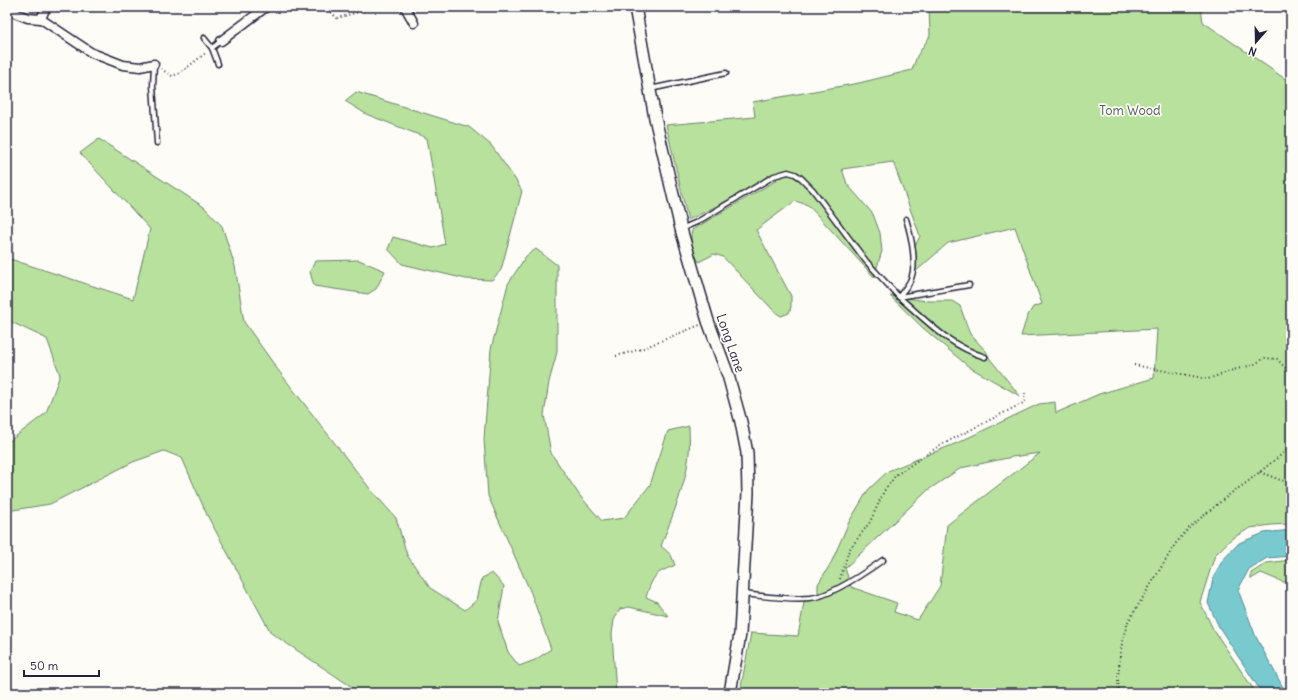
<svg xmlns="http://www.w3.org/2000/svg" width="1298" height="700" font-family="Delius,sans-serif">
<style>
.green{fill:#b8e19d;stroke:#6d826c;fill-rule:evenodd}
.water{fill:#79cacf;stroke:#568794}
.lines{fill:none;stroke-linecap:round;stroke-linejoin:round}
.lane-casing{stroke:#22223b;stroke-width:7}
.street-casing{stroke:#22223b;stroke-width:11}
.secondary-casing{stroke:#22223b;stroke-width:14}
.path{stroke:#22223b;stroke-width:2;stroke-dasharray:1 3;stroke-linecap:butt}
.lane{stroke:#fdfcf7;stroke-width:4}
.street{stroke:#fdfcf7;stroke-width:8}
.secondary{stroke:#fdfcf7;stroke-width:11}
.labels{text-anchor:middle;stroke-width:3.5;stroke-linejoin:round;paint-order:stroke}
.park-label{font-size:13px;fill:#4f5b58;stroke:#fdfcf7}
.street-label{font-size:13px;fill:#22223b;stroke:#fdfcf7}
</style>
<rect width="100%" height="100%" fill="#fdfcf7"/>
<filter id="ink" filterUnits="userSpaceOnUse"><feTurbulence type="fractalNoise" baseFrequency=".025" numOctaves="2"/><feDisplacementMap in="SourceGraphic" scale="8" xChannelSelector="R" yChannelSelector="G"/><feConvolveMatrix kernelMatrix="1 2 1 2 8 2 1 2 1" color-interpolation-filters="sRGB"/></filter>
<g filter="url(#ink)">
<g class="green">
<path d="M929 7H1201L1203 22 1291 83V524L1271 525 1250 528 1231 539 1215 555 1200 602 1213 629 1256 693H747L741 687 751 633 798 636 805 597 818 596V584L831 563 849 522 868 490 888 471 957 443 1039 404 1055 402 1056 413 1099 394 1154 378 1157 329 1021 336 1027 317 1033 307 1042 304 1015 227 948 243 913 274V250L920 236 893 162 842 169 847 184 873 214 880 233 882 251 874 277 808 205 795 201 756 230 791 296V307L789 313 781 316 775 312 723 257 714 254 699 262C693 252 689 242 692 230L777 180 774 178 688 220 666 125 755 117 753 102 859 83 912 70 917 56 930 36ZM1040 453 947 525 940 586 918 620 894 612 897 603 851 587 845 568 928 490 961 468 1012 457Z"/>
<polygon points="356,92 469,127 491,145 515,179 522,191 501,270 492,280 466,279 402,264 388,249 393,237 433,248 445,244 427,138 366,114 345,101"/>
<path d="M99 139 204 207 222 226 235 266 244 322 278 370 371 490 396 518 407 555 430 588 465 610 477 600 482 578 492 573 504 586 498 622 508 652 519 666 535 660 551 649 531 593 488 496 484 439 491 349 508 284 526 256 536 249 557 265V352L549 382 544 415 551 453 580 496 602 521 624 518 650 485 668 431 689 426C689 435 690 445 689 454 686 486 672 516 661 546L671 555 675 565C670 568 665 569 660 572 652 577 649 588 646 597L657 602 668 616 629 607 620 609 614 620 612 634 616 693H361L271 633 207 515 182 458 164 451 133 462 50 504 7 511V443L46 413 60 375 47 339 7 320V258L133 299 150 229 80 153Z"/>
<polygon points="359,260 385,271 376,289 368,294 314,286 310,272 315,261"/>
<polygon points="890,296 928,301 952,301 960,306 970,334 986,351 990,359 1020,396 969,367 923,328"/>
<polygon points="1291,560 1291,582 1283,582 1261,573 1251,579 1251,573 1267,563"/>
</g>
<polygon class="water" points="1291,530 1291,556 1267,558 1249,569 1238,590 1256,637 1286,693 1262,693 1219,627 1208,603 1213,579 1222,561 1239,543 1264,533"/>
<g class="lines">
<g class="lane-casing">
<g id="lane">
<polyline points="204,38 212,48"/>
<polyline points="154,64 153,86 157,143"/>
<polyline points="218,64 212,48 221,41"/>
<polyline points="650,89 726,73"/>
<path d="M906 219C911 235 918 265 910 281 907 287 902 292 899 297 928 322 948 345 985 357"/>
<polyline points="681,229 697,222 774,176 788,172 795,174 801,178 813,190 866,261 899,297 969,285"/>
<path d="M742 594C764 596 788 600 810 598 829 597 866 572 883 560"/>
</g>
</g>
<g class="street-casing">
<g id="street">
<polyline points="405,7 414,23"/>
<polyline points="7,10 28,18 41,19 92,53 123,65 140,67 154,64"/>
<polyline points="41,19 46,7"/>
<polyline points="221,41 266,7"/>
</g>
</g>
<g class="secondary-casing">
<polyline id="secondary" points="635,7 655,118 681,229 708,321 728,375 741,422 747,453 748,493 740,634 730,693"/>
</g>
<g class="path">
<polyline points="325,7 337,18 377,7"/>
<polyline points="161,69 172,76 180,73 207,52"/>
<polyline points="616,356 641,349 700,325"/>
<polyline points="1134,365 1208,379 1233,370 1253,365 1265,358 1277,359 1289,372 1291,371"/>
<polyline points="1260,472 1280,480 1291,482"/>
<polyline points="840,579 849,550 870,522 884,491 896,475 939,446 1025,402 1025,393"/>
<polyline points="1119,693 1118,679 1120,657 1123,637 1128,622 1176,543 1190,527 1230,494 1246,483 1291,447"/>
</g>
<use href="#lane" class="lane"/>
<use href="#street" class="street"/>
<use href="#secondary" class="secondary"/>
</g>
</g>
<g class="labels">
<g class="park-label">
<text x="1130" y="115">Tom Wood</text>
</g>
<g class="street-label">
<text transform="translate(731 343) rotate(71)" y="5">Long Lane</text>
</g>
</g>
<rect width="1298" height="700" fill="none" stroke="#fdfcf7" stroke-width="24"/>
<rect x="12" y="12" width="1274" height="676" fill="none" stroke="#22223b" stroke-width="1.5" filter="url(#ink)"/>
<g transform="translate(1256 42) rotate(200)" stroke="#fdfcf7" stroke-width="3" paint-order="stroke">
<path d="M0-3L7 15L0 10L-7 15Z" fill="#22223b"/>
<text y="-6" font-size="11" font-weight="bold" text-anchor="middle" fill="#22223b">N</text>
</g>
<path d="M24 670v6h75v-6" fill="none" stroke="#22223b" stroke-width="2"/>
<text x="30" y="670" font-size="12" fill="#22223b" stroke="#fdfcf7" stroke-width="3" paint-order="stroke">50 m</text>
</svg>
